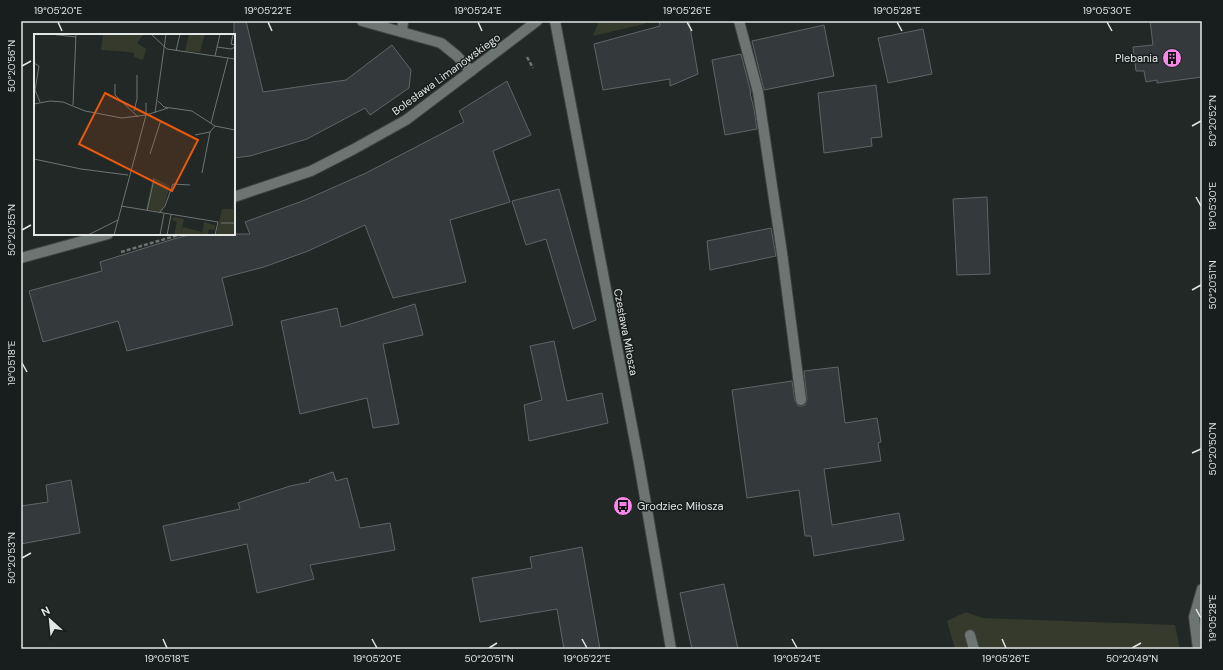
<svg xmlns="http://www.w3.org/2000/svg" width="1223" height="670" font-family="'DM Sans',sans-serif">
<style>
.green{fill:#363a2c}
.building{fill:#343a3c;stroke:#5e6567}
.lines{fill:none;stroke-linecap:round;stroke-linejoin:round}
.service-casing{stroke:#3f4342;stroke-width:12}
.minor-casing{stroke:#3f4342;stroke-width:12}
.tertiary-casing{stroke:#3f4342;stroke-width:12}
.path{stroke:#6d7371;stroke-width:2.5;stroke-dasharray:4 2;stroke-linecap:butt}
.service{stroke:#6d7573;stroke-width:10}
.minor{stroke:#6d7573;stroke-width:10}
.tertiary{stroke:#6d7573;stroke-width:10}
.ticks{fill:none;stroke:#e2e6e5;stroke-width:1.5}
.labels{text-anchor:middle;stroke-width:3;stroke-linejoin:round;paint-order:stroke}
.poi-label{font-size:11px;fill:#e2e6e5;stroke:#181e1d;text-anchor:end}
.street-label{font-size:11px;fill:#e2e6e5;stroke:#181e1d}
.inset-road{fill:none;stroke:#6e7472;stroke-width:1}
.view{fill:#e8590c;fill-opacity:0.15;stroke:#e8590c;stroke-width:2}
.inset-edge{fill:none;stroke:#e2e6e5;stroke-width:2}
.neatline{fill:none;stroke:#e2e6e5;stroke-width:1.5}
.ticks-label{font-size:10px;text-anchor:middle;fill:#e2e6e5}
</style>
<rect width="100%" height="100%" fill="#212826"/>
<g class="green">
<polygon points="599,21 648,21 644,24 593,36"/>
<polygon points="966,612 982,618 1175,625 1180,649 955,649 947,621"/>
</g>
<g class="building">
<polygon points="234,21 246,21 263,92 346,80 392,45 411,70 409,88 370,115 365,108 307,139 250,156 234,158"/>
<polygon points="659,21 689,21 698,74 670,86 670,79 603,90 594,44 660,26"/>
<polygon points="1150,21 1202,21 1202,77 1157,83 1157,80 1146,82 1144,71 1136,71 1133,47 1153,45"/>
<polygon points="824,25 834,76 764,90 752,41"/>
<polygon points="923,29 932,74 888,83 878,38"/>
<polygon points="741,54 751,93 750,93 754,109 757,129 725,135 712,60"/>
<polygon points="507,81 531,135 493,151 510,202 450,220 466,282 393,298 365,225 308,251 264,267 222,278 233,325 127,351 118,321 43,342 29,291 102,271 100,262 177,238 193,234 250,234 245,222 305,200 366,173 464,122 459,111"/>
<polygon points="876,85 882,137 871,138 872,146 824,153 818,93"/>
<polygon points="559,189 596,320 573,329 546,239 526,245 512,201"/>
<polygon points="987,197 990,274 957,275 953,199"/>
<polygon points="771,228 776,256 710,270 707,241"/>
<polygon points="415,304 423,335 383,344 399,424 373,428 367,398 300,414 281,321 337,308 341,327"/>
<polygon points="554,341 567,401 602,393 608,423 529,441 524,405 542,400 530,346"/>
<polygon points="838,367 845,423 877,418 881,442 878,443 881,461 824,469 832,525 899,513 904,540 814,556 811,536 805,536 799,490 747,498 732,390 792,381 795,401 798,406 802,406 805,405 807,400 804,371"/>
<polygon points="333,472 336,481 347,478 360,528 390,523 395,550 310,565 314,579 257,593 247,544 171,561 163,526 240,509 238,503 290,486 310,482 309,480"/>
<polygon points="71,480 80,533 21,544 21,506 48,502 46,485"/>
<polygon points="582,547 600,649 564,649 557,609 480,622 472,578 532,568 530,557"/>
<polygon points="724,584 738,649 692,649 680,593"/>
</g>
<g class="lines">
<g class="service-casing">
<g id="service">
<polyline points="739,21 758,92 782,253 801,400"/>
<polyline points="970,635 974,649"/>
<polyline points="1198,649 1194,617 1202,589"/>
</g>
</g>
<g class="minor-casing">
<g id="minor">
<polyline points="362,21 441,43 457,56 471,71"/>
<polyline points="402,32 403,21"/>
<polyline points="234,197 311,171 354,149 406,120 537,21"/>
<polyline points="21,258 108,234"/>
</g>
</g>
<g class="tertiary-casing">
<polyline id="tertiary" points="555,21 639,463 671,649"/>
</g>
<g class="path">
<polyline points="527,57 533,68"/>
<polyline points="121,252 182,234"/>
</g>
<use href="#service" class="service"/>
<use href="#minor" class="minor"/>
<use href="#tertiary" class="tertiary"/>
</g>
<path class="ticks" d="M58 22 62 31M268 22 272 31M478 22 482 31M687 22 692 31M897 22 902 31M1107 22 1112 31M22 66 31 61M1192 126 1201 121M1196 197 1201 206M22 230 31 225M1192 290 1201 285M22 363 27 372M1192 453 1201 449M22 558 31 553M1196 609 1201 618M163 639 167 648M372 639 377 648M582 639 587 648M792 639 797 648M1002 639 1006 648M489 648 497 643M1132 648 1141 643"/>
<defs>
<g id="building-disc" transform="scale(1)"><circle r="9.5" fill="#f987e8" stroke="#181e1d"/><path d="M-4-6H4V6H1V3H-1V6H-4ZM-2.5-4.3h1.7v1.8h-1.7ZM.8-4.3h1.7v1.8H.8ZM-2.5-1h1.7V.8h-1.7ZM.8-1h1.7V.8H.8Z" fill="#111"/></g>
<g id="bus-disc" transform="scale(1)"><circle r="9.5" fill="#f987e8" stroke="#181e1d"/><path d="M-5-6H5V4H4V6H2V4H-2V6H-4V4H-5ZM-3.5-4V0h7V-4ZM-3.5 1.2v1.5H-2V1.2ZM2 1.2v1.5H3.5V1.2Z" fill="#111"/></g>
</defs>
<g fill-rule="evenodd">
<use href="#building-disc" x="1172" y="58"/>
<use href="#bus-disc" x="623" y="506"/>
</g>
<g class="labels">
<g class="poi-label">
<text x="1158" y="62">Plebania</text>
<text x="637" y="510" text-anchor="start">Grodziec Miłosza</text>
</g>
<g class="street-label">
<text transform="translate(446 74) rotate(-36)" y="4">Bolesława Limanowskiego</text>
<text transform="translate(626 332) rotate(79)" y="4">Czesława Miłosza</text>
</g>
</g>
<g transform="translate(34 34)">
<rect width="201" height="201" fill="#212826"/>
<path d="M69 0H110L103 9 112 15 109 26 100 23V19L95 18 67 16ZM155 0H171L166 18 151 17ZM201 135V201H182L188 175H199ZM119 143 136 152 128 178 112 175ZM140 183 150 185 147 199 149 193 168 198 167 201H140L143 188 138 186ZM170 188 181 191V196L175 195 174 201H168Z" fill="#363a2c"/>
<path class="inset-road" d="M16 0 42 3M117 0 133 15 201 25M199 1 197 10 201 11M183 13 197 15 201 13M142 17 146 0M181 22 186 0M0 29 5 32 1 56 6 68M81 50V61L104 83M124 67 130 73 158 77 181 92 201 96M0 70 16 67 29 68 51 77 88 84 112 81 134 74M39 71 42 0M100 77 103 65V41M121 79 132 0M177 89 194 24M161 101 176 98M116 120 127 86M0 125 47 135 94 141M168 139 176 98 181 92M87 172 184 188 181 201M113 177 120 145M125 179 131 172 139 150 156 151M187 189H201M54 201 84 186M80 201 112 81V69M126 201 130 180M133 201 137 181"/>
<path class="view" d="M71 59 164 106 138 157 45 110Z"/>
<rect width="201" height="201" class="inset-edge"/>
</g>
<rect width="1223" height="670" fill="none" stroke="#181e1d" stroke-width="44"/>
<g transform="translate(50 620) rotate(333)" stroke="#181e1d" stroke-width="3" paint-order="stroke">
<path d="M0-3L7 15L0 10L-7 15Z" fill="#e2e6e5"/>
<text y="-6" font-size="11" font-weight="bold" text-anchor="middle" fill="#e2e6e5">N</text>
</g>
<rect x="22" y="22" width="1179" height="626" class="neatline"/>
<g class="ticks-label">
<text x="58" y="14">19°05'20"E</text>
<text x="268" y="14">19°05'22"E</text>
<text x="478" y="14">19°05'24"E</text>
<text x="687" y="14">19°05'26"E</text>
<text x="897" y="14">19°05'28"E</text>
<text x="1107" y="14">19°05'30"E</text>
<text transform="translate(11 66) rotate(-90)" y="4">50°20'56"N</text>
<text transform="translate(1212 121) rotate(-90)" y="4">50°20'52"N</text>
<text transform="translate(1212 206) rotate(-90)" y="4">19°05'30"E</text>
<text transform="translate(11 230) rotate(-90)" y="4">50°20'55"N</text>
<text transform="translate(1212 285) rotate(-90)" y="4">50°20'51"N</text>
<text transform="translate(11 363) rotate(-90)" y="4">19°05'18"E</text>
<text transform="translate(1212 449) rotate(-90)" y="4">50°20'50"N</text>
<text transform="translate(11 558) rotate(-90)" y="4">50°20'53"N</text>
<text transform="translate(1212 618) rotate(-90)" y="4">19°05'28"E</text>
<text x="167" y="662">19°05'18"E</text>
<text x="377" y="662">19°05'20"E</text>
<text x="489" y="662">50°20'51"N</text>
<text x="587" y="662">19°05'22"E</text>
<text x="797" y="662">19°05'24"E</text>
<text x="1006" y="662">19°05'26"E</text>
<text x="1132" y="662">50°20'49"N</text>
</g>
</svg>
